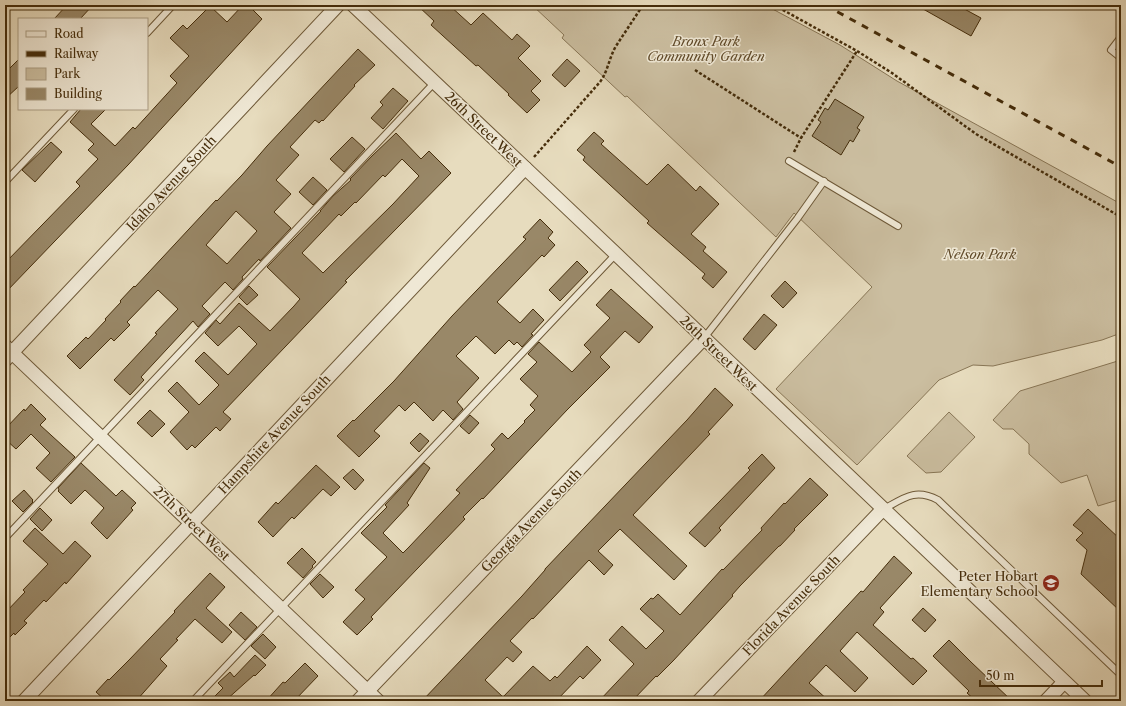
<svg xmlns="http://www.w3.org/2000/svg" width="1126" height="706" font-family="'Libre Caslon Text',serif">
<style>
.green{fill:#cbbea0;stroke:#887656}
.building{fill:#998868;stroke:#452d0b;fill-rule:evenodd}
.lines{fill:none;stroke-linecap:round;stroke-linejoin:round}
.service-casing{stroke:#6e5938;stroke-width:8}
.minor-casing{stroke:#6e5938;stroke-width:15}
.path{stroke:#452d0b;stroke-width:2.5;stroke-dasharray:3 2;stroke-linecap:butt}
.service{stroke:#efe8d5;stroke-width:6}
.minor{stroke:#efe8d5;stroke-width:13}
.rail{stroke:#452d0b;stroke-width:3;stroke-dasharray:7 7;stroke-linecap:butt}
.labels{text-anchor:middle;stroke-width:3;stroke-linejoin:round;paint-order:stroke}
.park-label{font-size:13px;font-style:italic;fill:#604a29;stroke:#efe8d5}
.street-label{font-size:13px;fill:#452d0b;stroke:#efe8d5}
.poi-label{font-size:13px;fill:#452d0b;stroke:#efe8d5;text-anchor:end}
</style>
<rect width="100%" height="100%" fill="#e7dcbe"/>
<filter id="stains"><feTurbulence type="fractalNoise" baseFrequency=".005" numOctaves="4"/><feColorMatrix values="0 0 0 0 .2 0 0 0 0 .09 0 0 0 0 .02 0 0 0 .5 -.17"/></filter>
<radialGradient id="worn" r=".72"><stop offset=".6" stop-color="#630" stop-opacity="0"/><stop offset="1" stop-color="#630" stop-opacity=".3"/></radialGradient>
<g class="green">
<polygon points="532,5 765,5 840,45 897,81 1121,204 1121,333 1102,340 993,366 973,365 939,380 857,465 776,389 872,287 794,213 776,237 627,96 625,97 562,38 564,35"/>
<polygon points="1121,360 1121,499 1098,506 1087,475 1061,483 1029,454 1029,444 1013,429 1003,429 993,420 1020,391"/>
<polygon points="949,412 975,437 941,472 926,473 907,456"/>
</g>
<g class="building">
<polygon points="67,5 93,5 80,19 54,19"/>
<polygon points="243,5 248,5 262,19 128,165 5,293 5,263 80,186 76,182 98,159 88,150 94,144 70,122 81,109 106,109 91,124 115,146 133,127 135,129 177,83 170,76 189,56 170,38 183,25 187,29 210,6 227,22"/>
<polygon points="417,5 449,5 471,25 483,13 512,40 517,34 530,46 518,58 541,81 531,91 540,100 527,113 508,95 509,94 478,65 476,66 431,25 434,21"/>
<polygon points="916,5 957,5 981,18 971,36"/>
<path d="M358 49 375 65 354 85 355 86 323 121 322 120 319 123 315 120 290 147 299 155 276 180 291 194 274 212 291 228 260 261 259 259 242 277 243 279 233 290 225 282 202 306 210 314 198 327 193 321 141 377 144 380 130 395 114 380 157 334 155 333 178 309 158 290 127 322 130 325 114 341 111 338 80 369 67 356 86 337 88 339 106 320 105 319 121 302 120 301 134 286 135 287 216 200 217 201 242 175 267 146ZM236 211 257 231 227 264 206 245Z"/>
<polygon points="19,59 19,86 5,99 5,73"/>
<polygon points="567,59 580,71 565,87 552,75"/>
<polygon points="393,88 408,101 383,129 371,118 383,105 380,102"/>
<polygon points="835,99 864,117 857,128 860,130 853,142 850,140 841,155 812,136 821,122 818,120 825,108 828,110"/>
<polygon points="594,132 604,141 601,144 647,185 668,164 696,191 700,186 719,204 691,234 706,247 703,251 727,272 713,288 702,278 705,274 647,223 649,221 583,160 585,157 577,150"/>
<path d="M396 133 421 159 429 151 451 173 345 281 347 282 223 412 231 419 220 431 216 427 195 448 192 445 187 450 170 432 189 412 168 391 177 382 199 405 219 385 195 361 204 352 228 375 257 344 239 326 218 346 205 333 216 320 220 324 239 303 270 331 294 306 300 299 267 267 321 211H320L333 196 351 180 350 179 372 156ZM402 159 419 176 393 204 323 273 302 253 339 214 341 216 355 202 356 203 383 175 385 177Z"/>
<polygon points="352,137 365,149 344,172 330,159"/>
<polygon points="51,142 62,152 35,182 22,170"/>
<polygon points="313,177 327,190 313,205 299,192"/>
<polygon points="540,219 553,232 548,238 555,245 544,257 542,255 497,302 520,323 533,309 544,320 531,334 533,335 522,347 517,342 514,345 509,340 495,354 476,336 456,356 479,378 457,402 463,409 453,420 443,410 433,421 414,402 405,411 399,405 374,431 380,436 359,457 337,436 353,420 354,421 394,381 452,316 526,239 523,237"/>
<polygon points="577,261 588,272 560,301 549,290"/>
<polygon points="785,281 797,293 783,308 771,296"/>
<polygon points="249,286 258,295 247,305 239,297"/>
<polygon points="611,289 653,327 639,343 625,331 600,357 610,367 567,410 483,499 482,498 463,517 465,519 371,617 373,619 357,635 343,622 365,599 355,590 387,557 361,533 387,507 385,505 424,463 430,468 407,503 409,505 383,533 403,553 409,547 460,493 456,490 495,449 491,445 502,433 508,439 525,422 524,421 535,410 530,405 538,396 520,379 537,362 528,354 539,342 572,372 591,352 584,345 610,318 596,305"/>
<polygon points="764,314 777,325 755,350 743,339"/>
<polygon points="715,388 733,405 708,432 710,434 633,515 687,566 674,580 620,529 598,551 613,565 604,575 589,560 533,619 532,618 510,641 522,652 513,662 507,657 485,680 503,697 533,666 550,681 555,676 557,678 587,646 601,660 583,679 580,676 556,701 422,701 522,596 545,570 545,569 687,420"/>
<polygon points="31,404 46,419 40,425 75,457 51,482 36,468 50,453 31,434 16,449 5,439 5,429 24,409 25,411"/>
<polygon points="150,410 165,424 152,437 137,423"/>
<polygon points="470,415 479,423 469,434 460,426"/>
<polygon points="420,433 429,441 419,452 410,443"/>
<polygon points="762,454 775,468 719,528 721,530 705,547 689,533 750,470 748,468"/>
<polygon points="81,463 116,496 122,490 136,503 131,508 133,510 107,539 91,523 104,508 85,490 71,504 58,491 59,490 58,488"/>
<polygon points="316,465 340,487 331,496 323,489 294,519 292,517 273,537 258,522 276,502 278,504"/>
<polygon points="353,469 364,480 355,490 343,478"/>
<polygon points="810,478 828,495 794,529 795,530 780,546 779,546 740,586 732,595 733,596 673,661 657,677 656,676 632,701 599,701 634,664 609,640 622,626 646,649 664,631 640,609 651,598 653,599 658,594 680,615 722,569 723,570 762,530 761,528 784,503 785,504"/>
<polygon points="24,490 33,500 32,501 33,502 23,512 12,501"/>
<polygon points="40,508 52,520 42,531 30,519"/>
<polygon points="1088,509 1121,540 1121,612 1081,574 1087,550 1076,540 1083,533 1073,525"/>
<polygon points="35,528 63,554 75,541 91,556 66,584 65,582 46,602 44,600 24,621 27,623 15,635 14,633 5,642 5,613 25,592 23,590 48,564 23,541"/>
<polygon points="302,548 316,562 312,566 313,567 303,578 287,563"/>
<polygon points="894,556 912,573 880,608 884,612 873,625 911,659 913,658 927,671 913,685 857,632 840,651 868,678 855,692 826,665 809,683 829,701 759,701 861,591 863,592"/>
<polygon points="210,573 225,587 206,608 232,632 222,643 195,619 176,639 178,640 160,659 167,666 136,701 106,701 96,692 108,679 109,680 129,660 175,612 174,611"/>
<polygon points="320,574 334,587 323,598 310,584"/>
<polygon points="923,608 936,620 925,632 912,620"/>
<polygon points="241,612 257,627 245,640 229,625"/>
<polygon points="263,634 276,647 265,659 251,646"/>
<polygon points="949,640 971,662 1012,701 976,701 967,693 969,691 933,656"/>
<polygon points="255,655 266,665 255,676 254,675 225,701 212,701 211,700 223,688 218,683 230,672 234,677"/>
<polygon points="305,663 318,676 294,701 266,701 283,682 285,683"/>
</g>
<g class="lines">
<g class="service-casing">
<g id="service">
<polyline points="147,33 173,5"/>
<polyline points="1121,37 1111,50 1121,58"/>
<polyline points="789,161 898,226"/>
<polyline points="5,182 74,109"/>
<polyline points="704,338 797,219 824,181"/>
<path d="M884 509C904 498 915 488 938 500L1121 675"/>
<polyline points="5,538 435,82"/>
<polyline points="193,701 616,254"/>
</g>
</g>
<g class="minor-casing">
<g id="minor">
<polyline points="353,5 616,254 1085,701"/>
<polyline points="5,346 378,701"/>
<polyline points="5,360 338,5"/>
<polyline points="24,701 525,168"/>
<polyline points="358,701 704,338"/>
<polyline points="699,701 883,509"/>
<polyline points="1046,701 1064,682"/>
</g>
</g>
<g class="path">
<polyline points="774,5 857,51 892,73 976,134 1121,217"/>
<polyline points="695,70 801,138"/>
<polyline points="794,152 801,138 857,51"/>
<path d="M534 157 600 82C608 71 609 58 616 46L643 5"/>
</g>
<use href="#service" class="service"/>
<use href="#minor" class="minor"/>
<polyline class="rail" points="825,5 1121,167"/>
</g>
<defs>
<g id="school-disc" transform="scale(0.9)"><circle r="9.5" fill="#8f2418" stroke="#efe8d5"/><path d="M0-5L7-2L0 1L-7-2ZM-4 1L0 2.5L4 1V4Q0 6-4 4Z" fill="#fff"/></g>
</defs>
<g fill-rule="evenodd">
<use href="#school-disc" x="1051" y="583"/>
</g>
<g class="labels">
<g class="park-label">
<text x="706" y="46">Bronx Park<tspan x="706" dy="15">Community Garden</tspan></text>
<text x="980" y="259">Nelson Park</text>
</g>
<g class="street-label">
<text transform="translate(484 129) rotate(44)" y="5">26th Street West</text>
<text transform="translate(171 183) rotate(-47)" y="5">Idaho Avenue South</text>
<text transform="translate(719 353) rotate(44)" y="5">26th Street West</text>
<text transform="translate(274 434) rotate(-47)" y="5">Hampshire Avenue South</text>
<text transform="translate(531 520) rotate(-46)" y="5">Georgia Avenue South</text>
<text transform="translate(192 523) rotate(44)" y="5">27th Street West</text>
<text transform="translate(791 605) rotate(-46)" y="5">Florida Avenue South</text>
</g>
<g class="poi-label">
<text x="1038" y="581">Peter Hobart<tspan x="1038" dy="15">Elementary School</tspan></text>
</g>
</g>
<rect width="1126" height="706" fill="none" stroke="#e7dcbe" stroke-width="20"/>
<rect x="6" y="6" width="1114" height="694" fill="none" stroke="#452d0b" stroke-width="2"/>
<rect x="10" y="10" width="1106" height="686" fill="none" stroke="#452d0b"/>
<rect x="18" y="18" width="130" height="92" fill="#efe8d5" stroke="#ab9d84"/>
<rect x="26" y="31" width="20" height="6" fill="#efe8d5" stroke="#ab9d84"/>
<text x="54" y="38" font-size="12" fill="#452d0b">Road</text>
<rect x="26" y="51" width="20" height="6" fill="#452d0b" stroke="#ab9d84"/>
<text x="54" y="58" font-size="12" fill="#452d0b">Railway</text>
<rect x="26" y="68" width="20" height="12" fill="#cbbea0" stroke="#ab9d84"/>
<text x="54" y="78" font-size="12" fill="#452d0b">Park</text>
<rect x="26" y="88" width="20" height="12" fill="#998868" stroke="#ab9d84"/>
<text x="54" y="98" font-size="12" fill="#452d0b">Building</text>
<path d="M980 680v6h122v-6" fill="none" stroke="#452d0b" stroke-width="2"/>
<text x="986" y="680" font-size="12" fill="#452d0b" stroke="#efe8d5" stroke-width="3" paint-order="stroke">50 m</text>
<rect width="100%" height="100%" filter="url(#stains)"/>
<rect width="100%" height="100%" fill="url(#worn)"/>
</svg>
